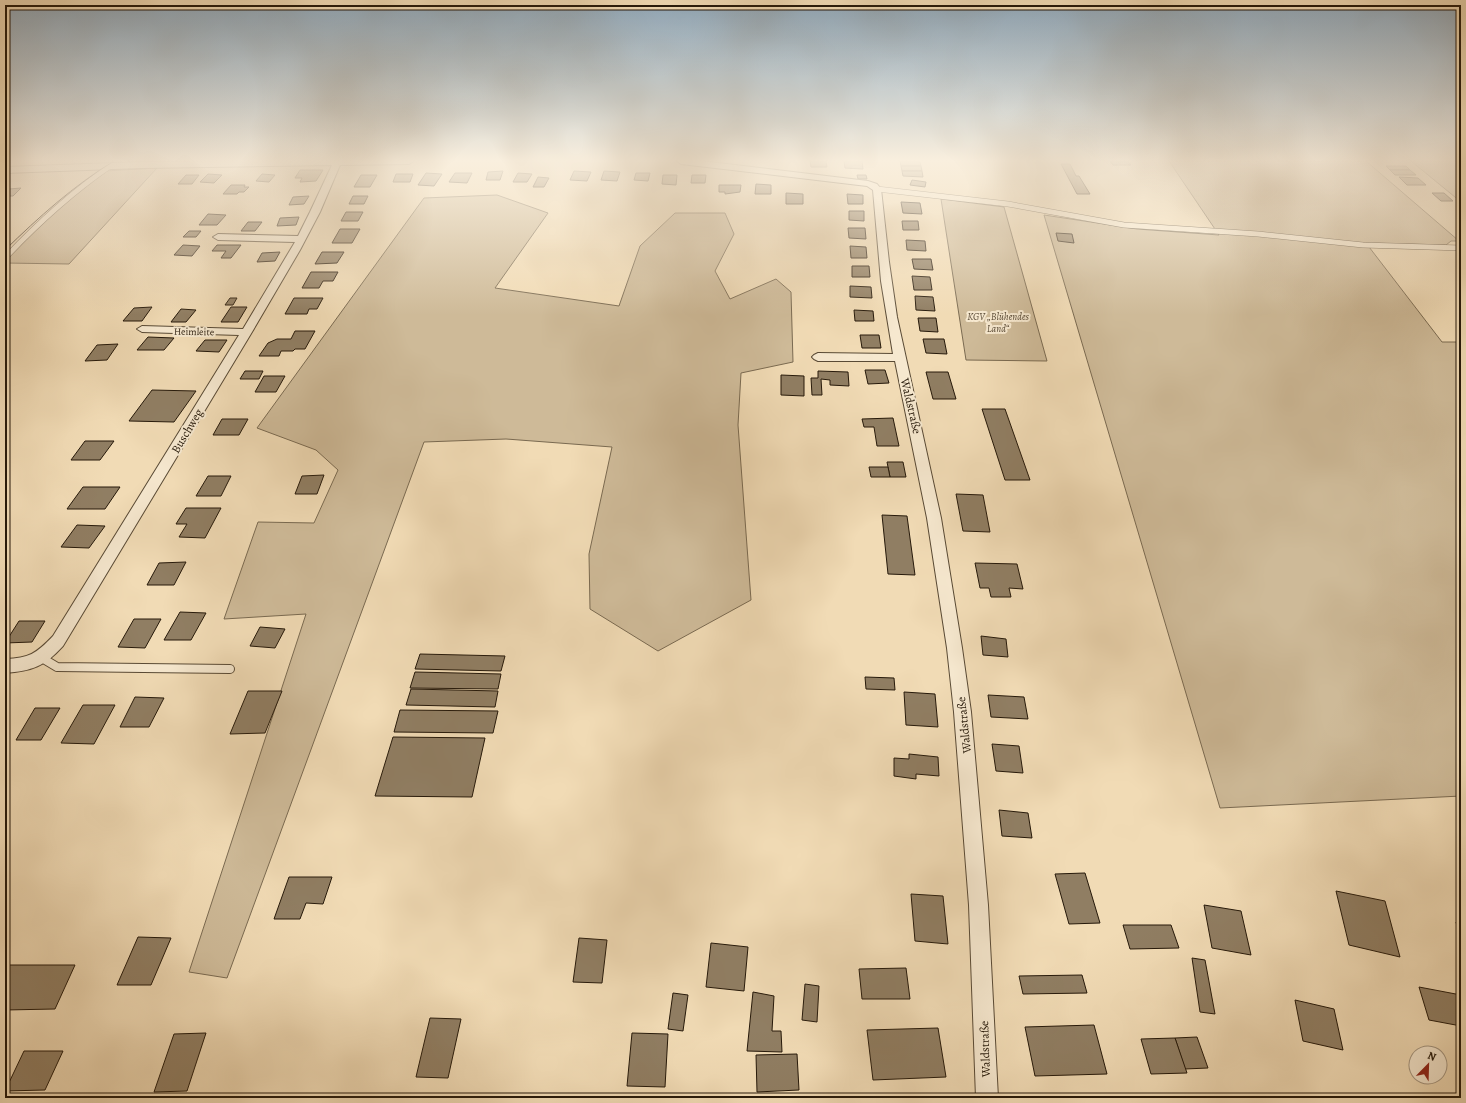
<svg xmlns="http://www.w3.org/2000/svg" width="1466" height="1103" font-family="Alegreya,serif">
<style>
.green{fill:#ceba98;stroke:#7a6a51}
.building{fill:#907e63;stroke:#26190a}
.lines{fill:none;stroke-linecap:round;stroke-linejoin:round}
.lane-far1-casing{stroke:#594a35;stroke-width:6}
.lane-casing{stroke:#594a35;stroke-width:10}
.street-casing{stroke:#594a35;stroke-width:2}
.lane-far1{stroke:#f6e8cf;stroke-width:5}
.lane{stroke:#f6e8cf;stroke-width:8}
.street{fill:#f6e8cf;fill-rule:evenodd}
.tram{stroke:#26190a;stroke-width:1}
.labels{text-anchor:middle;stroke-width:4;stroke-linejoin:round;paint-order:stroke}
.far-park-label{font-size:10px;font-style:italic;fill:#584935;stroke:#f6e8cf}
.far-street-label{font-size:10px;fill:#26190a;stroke:#f6e8cf}
.street-label{font-size:12px;fill:#26190a;stroke:#f6e8cf}
</style>
<rect width="100%" height="100%" fill="#f1dbb5"/>
<filter id="stains"><feTurbulence type="fractalNoise" baseFrequency=".005" numOctaves="4"/><feColorMatrix values="0 0 0 0 .2 0 0 0 0 .09 0 0 0 0 .02 0 0 0 .5 -.17"/></filter>
<radialGradient id="worn" r=".72"><stop offset=".6" stop-color="#630" stop-opacity="0"/><stop offset="1" stop-color="#630" stop-opacity=".3"/></radialGradient>
<g class="green">
<polygon points="1169,161 1366,161 1459,241 1451,241 1446,245 1366,243 1442,342 1461,342 1461,796 1220,808 1044,215 1137,229 1219,235"/>
<polygon points="1411,161 1461,161 1461,202"/>
<polygon points="157,168 69,264 5,263 5,260 51,211 105,171"/>
<polygon points="497,195 548,213 495,288 619,306 640,246 675,213 725,213 734,234 715,271 730,299 776,279 791,292 793,362 741,373 738,425 751,600 658,651 590,609 589,554 612,447 506,439 424,442 227,978 189,972 306,614 224,619 258,522 314,523 338,470 316,450 257,428 424,198"/>
<polygon points="941,199 1004,207 1047,361 966,360"/>
</g>
<g class="building">
<polygon points="810,161 826,161 827,167 811,167"/>
<polygon points="844,161 862,161 863,169 845,168"/>
<polygon points="900,161 920,162 921,166 901,166"/>
<polygon points="1110,161 1128,161 1131,165 1113,165"/>
<polygon points="1061,164 1070,164 1076,176 1079,176 1090,194 1077,194"/>
<polygon points="901,166 921,166 922,171 902,171"/>
<polygon points="1386,166 1406,166 1410,170 1390,170"/>
<polygon points="300,170 323,170 316,181 300,182 302,178 295,178"/>
<polygon points="1390,170 1410,170 1416,175 1395,175"/>
<polygon points="503,171 500,180 486,180 488,172"/>
<polygon points="574,171 591,172 587,181 570,180"/>
<polygon points="604,171 620,172 617,181 601,180"/>
<polygon points="902,171 922,171 923,177 903,176"/>
<polygon points="426,173 442,174 434,186 418,185"/>
<polygon points="455,173 472,173 467,183 449,182"/>
<polygon points="518,173 532,174 527,182 513,182"/>
<polygon points="636,173 650,173 648,181 634,180"/>
<polygon points="208,174 222,175 214,183 200,182"/>
<polygon points="262,174 275,175 269,182 256,181"/>
<polygon points="396,174 413,174 410,182 393,182"/>
<polygon points="186,175 199,175 192,184 178,184"/>
<polygon points="361,175 377,175 370,187 354,187"/>
<polygon points="663,175 677,175 676,185 662,184"/>
<polygon points="692,175 706,175 705,183 691,183"/>
<polygon points="857,175 866,175 867,179 858,179"/>
<polygon points="538,177 549,178 544,187 533,187"/>
<polygon points="1399,177 1418,178 1426,185 1407,185"/>
<polygon points="912,180 926,182 925,187 910,185"/>
<polygon points="756,184 771,185 771,194 755,194"/>
<polygon points="231,185 245,185 244,187 249,187 244,192 239,192 237,194 223,194"/>
<polygon points="719,185 741,185 740,192 725,194 725,192 719,192"/>
<polygon points="21,188 13,196 5,196 5,192 9,189"/>
<polygon points="786,193 803,194 803,204 786,204"/>
<polygon points="1432,193 1444,193 1453,201 1441,201"/>
<polygon points="847,194 863,195 863,204 848,204"/>
<polygon points="309,196 304,204 289,205 293,197"/>
<polygon points="353,196 368,196 364,204 349,204"/>
<polygon points="901,202 920,203 922,214 903,213"/>
<polygon points="849,211 864,211 864,221 849,220"/>
<polygon points="346,212 363,212 358,221 341,221"/>
<polygon points="208,214 226,215 217,225 199,225"/>
<polygon points="299,217 296,225 277,226 280,218"/>
<polygon points="902,221 918,221 919,230 903,230"/>
<polygon points="248,222 262,222 255,231 241,231"/>
<polygon points="848,228 865,228 866,239 849,238"/>
<polygon points="340,229 360,229 352,243 332,243"/>
<polygon points="189,231 201,231 196,237 183,237"/>
<polygon points="1056,233 1072,234 1074,243 1058,241"/>
<polygon points="906,240 925,241 926,251 907,250"/>
<polygon points="183,245 200,246 192,256 174,255"/>
<polygon points="217,245 241,245 231,258 221,258 226,251 212,251"/>
<polygon points="850,246 866,247 867,258 851,258"/>
<polygon points="280,252 275,261 257,262 262,253"/>
<polygon points="322,252 344,252 337,263 315,264"/>
<polygon points="912,259 931,259 933,270 914,269"/>
<polygon points="852,266 869,266 870,277 852,277"/>
<polygon points="311,272 338,272 333,281 323,281 319,288 302,288"/>
<polygon points="912,276 930,277 932,290 914,290"/>
<polygon points="850,286 871,287 872,298 850,297"/>
<polygon points="915,296 933,297 935,311 916,310"/>
<polygon points="230,298 237,298 233,305 225,305"/>
<polygon points="294,298 323,298 317,309 309,309 307,314 285,314"/>
<polygon points="152,307 142,321 123,321 134,308"/>
<polygon points="231,307 247,307 238,322 221,322"/>
<polygon points="181,309 196,310 186,322 171,322"/>
<polygon points="854,310 873,311 874,321 855,321"/>
<polygon points="918,318 936,318 938,332 920,331"/>
<polygon points="295,331 315,331 305,349 295,349 293,351 281,351 279,356 259,356 268,343 277,339 291,339"/>
<polygon points="860,335 879,335 881,348 862,348"/>
<polygon points="148,337 174,338 164,350 137,350"/>
<polygon points="923,339 944,339 947,354 926,353"/>
<polygon points="205,340 227,340 219,352 196,351"/>
<polygon points="118,344 107,360 85,361 97,345"/>
<polygon points="865,370 885,370 889,383 868,384"/>
<polygon points="245,371 263,371 259,379 240,379"/>
<polygon points="818,371 848,372 849,386 830,385 830,380 821,379 822,395 812,395 811,378 818,378"/>
<polygon points="926,372 948,372 956,399 933,399"/>
<polygon points="781,375 804,376 804,396 781,395"/>
<polygon points="264,376 285,376 276,392 255,392"/>
<polygon points="152,390 196,391 174,422 129,421"/>
<polygon points="982,409 1005,409 1030,480 1005,480"/>
<polygon points="893,418 899,446 877,446 874,427 864,427 862,419"/>
<polygon points="222,419 248,419 239,435 213,435"/>
<polygon points="85,441 114,441 100,460 71,460"/>
<polygon points="887,462 903,462 906,477 890,477"/>
<polygon points="869,467 888,467 890,477 871,477"/>
<polygon points="324,475 317,494 295,494 302,476"/>
<polygon points="208,476 231,476 221,496 196,496"/>
<polygon points="83,487 120,487 105,509 67,509"/>
<polygon points="956,494 983,495 990,532 963,531"/>
<polygon points="186,508 221,508 205,538 179,537 187,524 176,524"/>
<polygon points="882,515 907,516 915,575 888,574"/>
<polygon points="77,525 105,526 89,548 61,547"/>
<polygon points="186,562 174,585 147,585 159,563"/>
<polygon points="975,563 1017,564 1023,589 1009,588 1011,597 991,597 989,588 980,588"/>
<polygon points="180,612 206,613 191,640 164,640"/>
<polygon points="134,619 161,619 145,648 118,647"/>
<polygon points="19,621 45,621 32,642 5,643"/>
<polygon points="260,627 285,629 275,648 250,646"/>
<polygon points="981,636 1006,639 1008,657 983,655"/>
<polygon points="420,654 505,656 501,671 415,669"/>
<polygon points="415,672 501,674 498,689 410,688"/>
<polygon points="865,677 894,678 895,690 866,689"/>
<polygon points="411,689 498,691 495,707 406,705"/>
<polygon points="248,691 282,691 265,733 230,734"/>
<polygon points="904,692 935,694 938,727 906,725"/>
<polygon points="988,695 1024,697 1028,719 991,717"/>
<polygon points="135,697 164,698 149,727 120,727"/>
<polygon points="83,705 115,705 94,744 61,743"/>
<polygon points="35,708 60,708 41,740 16,740"/>
<polygon points="400,710 498,711 493,733 394,732"/>
<polygon points="393,737 485,738 472,797 375,796"/>
<polygon points="992,744 1019,746 1023,773 996,771"/>
<polygon points="909,754 938,757 939,776 916,774 916,779 894,776 894,758 909,759"/>
<polygon points="999,810 1028,813 1032,838 1002,836"/>
<polygon points="1085,873 1100,923 1069,924 1055,874"/>
<polygon points="289,877 332,877 323,904 306,903 300,919 274,919"/>
<polygon points="1336,891 1385,901 1400,957 1349,945"/>
<polygon points="911,894 943,896 948,944 915,941"/>
<polygon points="1204,905 1241,911 1251,955 1212,948"/>
<polygon points="1456,922 1461,923 1461,941"/>
<polygon points="1123,925 1171,925 1179,948 1130,949"/>
<polygon points="138,937 171,938 151,985 117,985"/>
<polygon points="579,938 607,940 602,983 573,982"/>
<polygon points="711,943 748,947 744,991 706,987"/>
<polygon points="1192,958 1205,960 1215,1014 1200,1012"/>
<polygon points="5,965 75,965 55,1009 5,1010"/>
<polygon points="906,968 910,999 862,999 859,969"/>
<polygon points="1082,975 1087,993 1023,994 1019,976"/>
<polygon points="805,984 819,986 817,1022 802,1020"/>
<polygon points="1419,987 1461,995 1461,1026 1429,1020"/>
<polygon points="753,992 774,996 772,1031 781,1031 782,1052 747,1051"/>
<polygon points="673,993 688,995 683,1031 668,1029"/>
<polygon points="1295,1000 1334,1009 1343,1050 1303,1041"/>
<polygon points="430,1018 461,1019 448,1078 416,1077"/>
<polygon points="1094,1025 1107,1074 1035,1076 1025,1027"/>
<polygon points="938,1028 946,1077 873,1080 867,1030"/>
<polygon points="206,1033 187,1091 154,1092 174,1034"/>
<polygon points="632,1033 668,1034 665,1087 627,1086"/>
<polygon points="1197,1037 1208,1068 1185,1069 1175,1038"/>
<polygon points="1175,1038 1187,1073 1151,1074 1141,1039"/>
<polygon points="24,1051 63,1051 45,1090 5,1091"/>
<polygon points="797,1054 799,1090 757,1092 756,1055"/>
</g>
<g class="lines">
<g class="lane-far1-casing">
<g id="lane-far1">
<polyline points="877,189 1008,204 1124,225 1258,234 1363,245 1461,248"/>
<path d="M5 258C37 224 71 193 110 166"/>
</g>
</g>
<g class="lane-casing">
<polyline id="lane" points="42,658 57,667 230,669"/>
</g>
<g class="street-casing">
<g id="street">
<path d="M235 161H413L409 164 340 165 320 212 300 250 252 332 63 646C45 666 32 671 5 673V659C29 658 36 654 53 636L239 335 142 332 137 329 142 326 243 329 295 242 218 240 213 237 218 234 298 236 310 212 332 165 141 168 5 173V167L141 162Z"/>
<polygon points="677,161 702,161 868,181 877,184 881,189 889,262 897,317 941,518 962,648 971,712 988,905 998,1098 976,1098 969,905 954,712 947,648 927,518 895,361 818,361 814,359 812,357 814,355 818,353 893,354 881,281 873,190 867,186 681,164"/>
</g>
</g>
<use href="#lane-far1" class="lane-far1"/>
<use href="#lane" class="lane"/>
<use href="#street" class="street"/>
<path class="tram" d="M5 250C39 217 73 186 114 161"/>
</g>
<linearGradient id="sky" x2="0" y2="1"><stop stop-color="#90a9bc"/><stop offset="0.51" stop-color="#f9efde"/><stop offset="1" stop-color="#f9efde" stop-opacity="0"/></linearGradient>
<rect width="1466" height="315" fill="url(#sky)"/>
<g class="labels">
<g class="far-park-label">
<text x="998" y="320">KGV „Blühendes<tspan x="998" dy="12">Land“</tspan></text>
</g>
<g class="far-street-label">
<text transform="translate(194 331) rotate(1)" y="4">Heimleite</text>
</g>
<g class="street-label">
<text transform="translate(911 406) rotate(77)" y="4">Waldstraße</text>
<text transform="translate(187 431) rotate(-59)" y="4">Buschweg</text>
<text transform="translate(964 725) rotate(-96)" y="4">Waldstraße</text>
<text transform="translate(985 1049) rotate(-92)" y="4">Waldstraße</text>
</g>
</g>
<rect width="1466" height="1103" fill="none" stroke="#f1dbb5" stroke-width="20"/>
<rect x="6" y="6" width="1454" height="1091" fill="none" stroke="#26190a" stroke-width="2"/>
<rect x="10" y="10" width="1446" height="1083" fill="none" stroke="#26190a"/>
<g transform="translate(1428 1065) rotate(23)"><circle r="19" fill="#f6e8cf" stroke="#a39580"/>
<path d="M0-3L7 15L0 10L-7 15Z" fill="#8f2418"/>
<text y="-6" font-size="11" font-weight="bold" text-anchor="middle" fill="#26190a">N</text>
</g>
<rect width="100%" height="100%" filter="url(#stains)"/>
<rect width="100%" height="100%" fill="url(#worn)"/>
</svg>
